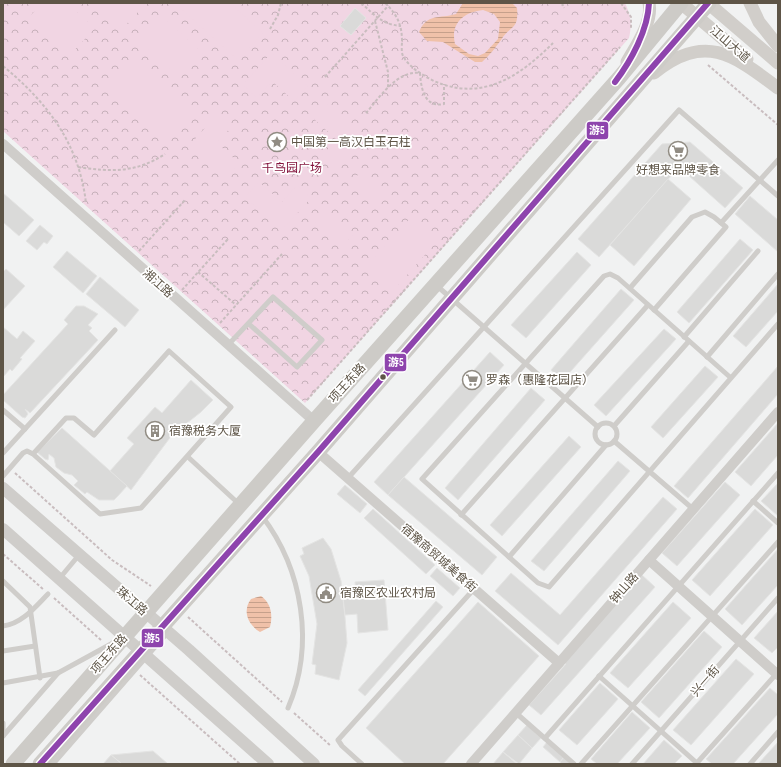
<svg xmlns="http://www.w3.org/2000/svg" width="781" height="767" font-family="'Sofia Sans Condensed','Noto Sans SC',sans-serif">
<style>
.park{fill:url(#park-crowns)}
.garden{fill:#f1d5e3}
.water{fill:url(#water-rules);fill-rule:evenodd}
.building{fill:#dadad9;stroke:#e4e4e3}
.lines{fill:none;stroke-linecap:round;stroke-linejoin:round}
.path{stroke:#c9bdbf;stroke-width:2;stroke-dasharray:3 2;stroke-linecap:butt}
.service{stroke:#cfcdca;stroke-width:5}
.minor{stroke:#cfcdca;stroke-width:10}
.tertiary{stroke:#cfcdca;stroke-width:12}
.secondary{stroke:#d1ceca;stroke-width:13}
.primary{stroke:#cdcbc7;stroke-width:15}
.bus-1-casing{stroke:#fff;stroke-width:9}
.bus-1{stroke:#8e44ad;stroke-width:6}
.bus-dot{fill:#5e5547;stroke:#fff;stroke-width:1.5}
.labels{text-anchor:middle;stroke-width:3.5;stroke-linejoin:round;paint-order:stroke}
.street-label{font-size:12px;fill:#5e5547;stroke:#fff}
.poi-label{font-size:12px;fill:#5e5547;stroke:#fff;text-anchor:start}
.park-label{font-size:12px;fill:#83143d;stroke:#fff}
.line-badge{stroke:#fff;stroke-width:1.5}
.badge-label{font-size:11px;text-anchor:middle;font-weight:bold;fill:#fff}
</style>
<defs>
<pattern id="park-crowns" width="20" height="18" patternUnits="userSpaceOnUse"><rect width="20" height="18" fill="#f1d5e3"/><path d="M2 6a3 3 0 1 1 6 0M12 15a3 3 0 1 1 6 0" fill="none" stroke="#c6b0ba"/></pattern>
<pattern id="water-rules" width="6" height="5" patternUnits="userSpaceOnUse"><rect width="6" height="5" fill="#f0c1a9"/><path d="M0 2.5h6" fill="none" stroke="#c6a08b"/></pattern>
</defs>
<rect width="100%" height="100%" fill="#f1f2f2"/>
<path class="park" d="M3 3H625C631 16 632 24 629 38L305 403 3 131Z"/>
<g class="garden">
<polygon points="42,3 67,3 95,28 71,54 30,16"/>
<polygon points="95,3 146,3 123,28"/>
<polygon points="181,3 230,3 263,33 238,60 178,6"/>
<polygon points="160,14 203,53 180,78 138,40"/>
<polygon points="271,53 308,86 294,101 272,81 257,98 243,85"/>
<polygon points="131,59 192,114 168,141 107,86"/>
<polygon points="328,104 365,136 336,169 322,156 336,139 314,119"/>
<polygon points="217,114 232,126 217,143 239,163 226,179 189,146"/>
<polygon points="362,170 389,194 378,207 351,183"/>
<polygon points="259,182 282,202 297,185 311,198 282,230 245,197"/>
<polygon points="326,211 353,235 342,247 315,223"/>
<polygon points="412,216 438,240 393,291 366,267"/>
</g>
<g class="water">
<path d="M463 3H512L517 8C519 31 510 25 501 40 495 48 490 55 482 62H475L443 42 427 41 419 32C427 13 439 19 456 14ZM483 10 494 14 500 22 498 39 485 53 478 56 469 54 455 44C450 23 464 12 483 10Z"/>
<path d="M261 596C271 603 273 615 270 627L260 632C248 625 242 611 251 599Z"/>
</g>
<g class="building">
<polygon points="355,8 366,18 351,35 340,26"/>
<polygon points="690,142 743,188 725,208 679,167 599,257 578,239 662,144"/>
<polygon points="668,179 691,199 634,266 610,245"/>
<polygon points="3,193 34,220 19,236 3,222"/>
<polygon points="750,196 778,220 778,252 735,214"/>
<polygon points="40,225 53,236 47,244 44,242 37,250 26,241"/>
<polygon points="740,239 753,250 689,323 677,312"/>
<polygon points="67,251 97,276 83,293 53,267"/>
<polygon points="577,252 591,265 526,338 511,325"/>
<polygon points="6,269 25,286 3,310 3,272"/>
<polygon points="100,277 139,310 125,327 86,294"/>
<polygon points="778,284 778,311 746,347 733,336"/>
<polygon points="621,289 634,300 563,380 551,370"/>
<polygon points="76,306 84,306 98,314 88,325 92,328 89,331 98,340 30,413 25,409 28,414 25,418 22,417 3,400 3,395 68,324 64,320"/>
<polygon points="3,327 17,339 23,331 35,341 20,358 22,359 12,371 10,369 3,377"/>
<polygon points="664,329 676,339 606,416 594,405"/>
<polygon points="490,352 504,365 388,495 374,482"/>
<polygon points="705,366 718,377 663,438 651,427"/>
<polygon points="778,366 778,394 688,498 674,486"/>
<polygon points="191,380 213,400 201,412 172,435 131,490 110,471 134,444 127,438 155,407 162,413"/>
<polygon points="531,388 545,400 458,500 445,488"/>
<polygon points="778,423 778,455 751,486 735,472"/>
<polygon points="62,428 127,486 117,497 114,500 99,500 87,492 85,494 74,485 78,481 72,475 64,473 56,467 54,458 49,454 48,460 45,459 37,452"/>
<polygon points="569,436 581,447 502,536 490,525"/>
<polygon points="618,461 630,471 544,571 531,561"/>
<polygon points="404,477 497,557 482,575 388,495"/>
<polygon points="725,482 740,495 677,566 662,553"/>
<polygon points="778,483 778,516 761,501"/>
<polygon points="345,485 367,504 360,513 337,494"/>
<polygon points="663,497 677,509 558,645 495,591 511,573 560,615"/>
<polygon points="373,509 435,565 426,574 364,518"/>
<polygon points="755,509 773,525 710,596 692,580"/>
<polygon points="323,538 331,549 341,581 345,617 347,643 339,680 315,674 316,665 312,664 317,624 309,576 300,556 304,554 302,548"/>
<polygon points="778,549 778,585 742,625 725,609"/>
<polygon points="437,568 460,588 453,596 430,576"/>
<polygon points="642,575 655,587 541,715 529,705 566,664 564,662"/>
<polygon points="384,580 388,630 358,633 357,614 345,615 343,597 356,595 355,582"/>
<polygon points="436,601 443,607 365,696 358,690"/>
<polygon points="478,602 539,656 443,764 405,764 366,728"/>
<polygon points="673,602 691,618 628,688 610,673"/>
<polygon points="778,611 778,647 772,653 754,638"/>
<polygon points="704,631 722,647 659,718 641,702"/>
<polygon points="736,659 754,674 691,745 673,730"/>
<polygon points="600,683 618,699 577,745 559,730"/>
<polygon points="770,688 778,695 778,714 733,764 712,764 706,759"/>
<polygon points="632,712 650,728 617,764 597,764 591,759"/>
<polygon points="527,725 541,738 532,748 518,735"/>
<polygon points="518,735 532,748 519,764 503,752"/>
<polygon points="664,740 682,756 674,764 643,764"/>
<polygon points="547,742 564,757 560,762 543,747"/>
<polygon points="778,742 778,764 758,764"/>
<polygon points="153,751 168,764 122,764 111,755"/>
<polygon points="503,752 517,764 493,764"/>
<polygon points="111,755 122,764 103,764"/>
<polygon points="564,757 572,764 562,764 560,762"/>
</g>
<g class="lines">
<g class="path">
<path d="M361 3C376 16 381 24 401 26"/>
<path d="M385 3C397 14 402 25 402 41 402 45 401 52 403 56 409 67 422 75 434 81 482 102 519 77 553 43"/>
<polyline points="562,3 564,8"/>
<polyline points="621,3 631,17 631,28"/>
<polyline points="375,21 388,72 388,88"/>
<polyline points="270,29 278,15 281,3"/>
<polyline points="708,65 778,125"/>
<path d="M3 66C48 103 79 144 86 203"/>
<polyline points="325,77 388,6"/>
<path d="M366 113C379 98 397 70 420 73 421 88 424 108 444 104V84"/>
<path d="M78 167C111 172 136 173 165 154"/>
<polyline points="139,251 185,200"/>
<polyline points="198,272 236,305"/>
<polyline points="182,290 228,239"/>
<polyline points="220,323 282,254"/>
<polyline points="307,400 620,47"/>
<polyline points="15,473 112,560 151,586"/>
<polyline points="3,554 43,589"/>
<polyline points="54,598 101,640"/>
<polyline points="188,617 282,702"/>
<polyline points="140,675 240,764"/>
<polyline points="294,713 331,746"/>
</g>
<g class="service">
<polyline points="721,223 778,160"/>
<polyline points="436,285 598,427"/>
<polyline points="630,288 692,217 705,212 714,217 726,227 654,310"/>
<polyline points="684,337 758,251"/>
<polyline points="228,345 273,297 322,340 297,367 249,324"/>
<polyline points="707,357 778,274"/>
<polyline points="731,378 618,278 610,274 604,276 422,479 538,583 549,587 778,324"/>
<polyline points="3,410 25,429"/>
<circle cx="606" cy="434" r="11"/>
<polyline points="614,426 689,341"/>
<polyline points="614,441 693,509"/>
<polyline points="3,453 115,330"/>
<polyline points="188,457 239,504"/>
<polyline points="3,476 23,453 27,451 33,454 100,514 141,508 231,407 169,351 94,435 74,418 66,418 33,454"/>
<polyline points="348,478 679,110 778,196"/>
<polyline points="753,501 778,523"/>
<polyline points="461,515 648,305"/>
<path d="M262 516C303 570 315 645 288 708"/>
<polyline points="509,557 606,445"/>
<polyline points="59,579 79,555"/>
<polyline points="3,581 30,607 40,678"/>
<path d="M3 626C22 624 36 606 48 594"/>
<polyline points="3,651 35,646"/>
<polyline points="599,676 698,764"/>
<polyline points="3,683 58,673 111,644"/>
<polyline points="516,713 574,764"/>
<polyline points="3,723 3,736"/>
<polyline points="3,736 58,673"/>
<polyline points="545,738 778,473"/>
<polyline points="53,764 168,632"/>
<polyline points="362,764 342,746 338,740 474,589"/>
<polyline points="581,764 778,542"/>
<polyline points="632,764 778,598"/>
<polyline points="696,764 778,672"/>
<polyline points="750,764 778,732"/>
</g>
<g class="minor">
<polyline points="3,144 314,421"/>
<polyline points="318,452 559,663"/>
<polyline points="649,560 778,675"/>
<polyline points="471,764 778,412"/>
</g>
<g class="tertiary">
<polyline points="3,488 189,650 314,764"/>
<polyline points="3,529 268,764"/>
</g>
<g class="secondary">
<polyline points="681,3 747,59"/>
<polyline points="708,3 778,63"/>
<polyline points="750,3 759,22 778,46"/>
<path d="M627 62C636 46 653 22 649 3"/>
<path d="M654 73C705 32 734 55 778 88"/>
</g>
<g class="primary">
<polyline points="13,764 314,421 619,78 681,3"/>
<polyline points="40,764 318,452 709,3"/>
</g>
<g class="bus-1-casing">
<g id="bus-1">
<path d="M615 82C631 61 648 30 649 3"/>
<polyline points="40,764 318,452 708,3"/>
</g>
</g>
<use href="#bus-1" class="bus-1"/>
</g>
<defs>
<g id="sight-ring" transform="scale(1)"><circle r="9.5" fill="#fff" stroke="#918c83" stroke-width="1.5"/><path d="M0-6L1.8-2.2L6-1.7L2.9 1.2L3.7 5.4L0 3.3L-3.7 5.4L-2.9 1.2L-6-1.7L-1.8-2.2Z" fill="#918c83"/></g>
<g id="supermarket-ring" transform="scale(1)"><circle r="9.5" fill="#fff" stroke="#918c83" stroke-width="1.5"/><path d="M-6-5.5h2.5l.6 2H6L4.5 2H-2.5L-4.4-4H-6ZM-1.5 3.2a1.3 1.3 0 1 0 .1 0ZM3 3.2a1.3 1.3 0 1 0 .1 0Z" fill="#918c83"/></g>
<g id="building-ring" transform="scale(1)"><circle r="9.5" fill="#fff" stroke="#918c83" stroke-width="1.5"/><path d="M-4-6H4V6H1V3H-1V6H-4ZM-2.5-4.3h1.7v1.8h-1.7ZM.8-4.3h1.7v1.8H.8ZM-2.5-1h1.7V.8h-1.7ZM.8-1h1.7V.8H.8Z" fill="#918c83"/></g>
<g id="civic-ring" transform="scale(1)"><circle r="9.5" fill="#fff" stroke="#918c83" stroke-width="1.5"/><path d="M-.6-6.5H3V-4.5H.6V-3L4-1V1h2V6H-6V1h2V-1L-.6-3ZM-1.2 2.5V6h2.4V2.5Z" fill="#918c83"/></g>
</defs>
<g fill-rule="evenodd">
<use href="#sight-ring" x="277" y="142"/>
<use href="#supermarket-ring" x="678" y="151"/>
<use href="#supermarket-ring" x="472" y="380"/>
<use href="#building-ring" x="155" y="431"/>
<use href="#civic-ring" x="326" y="593"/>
</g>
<circle class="bus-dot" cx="383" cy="377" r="3.5"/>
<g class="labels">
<g class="street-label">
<text transform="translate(730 44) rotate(41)" y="4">江山大道</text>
<text transform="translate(158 283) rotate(42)" y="4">湘江路</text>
<text transform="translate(347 383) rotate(-48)" y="4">项王东路</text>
<text transform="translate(439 558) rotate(41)" y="4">宿豫商贸城美食街</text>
<text transform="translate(624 588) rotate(-49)" y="4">钟山路</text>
<text transform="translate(132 601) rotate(41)" y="4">珠江路</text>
<text transform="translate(109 654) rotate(-49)" y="4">项王东路</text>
<text transform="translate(705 681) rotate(-49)" y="4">兴一街</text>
</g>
<g class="poi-label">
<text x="291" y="146">中国第一高汉白玉石柱</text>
<text x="678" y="174" text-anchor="middle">好想来品牌零食</text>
<text x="486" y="384">罗森（惠隆花园店）</text>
<text x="169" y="435">宿豫税务大厦</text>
<text x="340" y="597">宿豫区农业农村局</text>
</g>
<g class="park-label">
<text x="292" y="172">千鸟园广场</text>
</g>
</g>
<g class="line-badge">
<rect x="586" y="121" width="23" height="19" rx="4" fill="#8e44ad"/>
<rect x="384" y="353" width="23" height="19" rx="4" fill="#8e44ad"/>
<rect x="141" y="628" width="23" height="20" rx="4" fill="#8e44ad"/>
</g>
<g class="badge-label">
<text x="597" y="134">游5</text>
<text x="396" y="366">游5</text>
<text x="152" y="642">游5</text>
</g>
<rect width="781" height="767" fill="none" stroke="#5e5547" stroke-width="8"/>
</svg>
